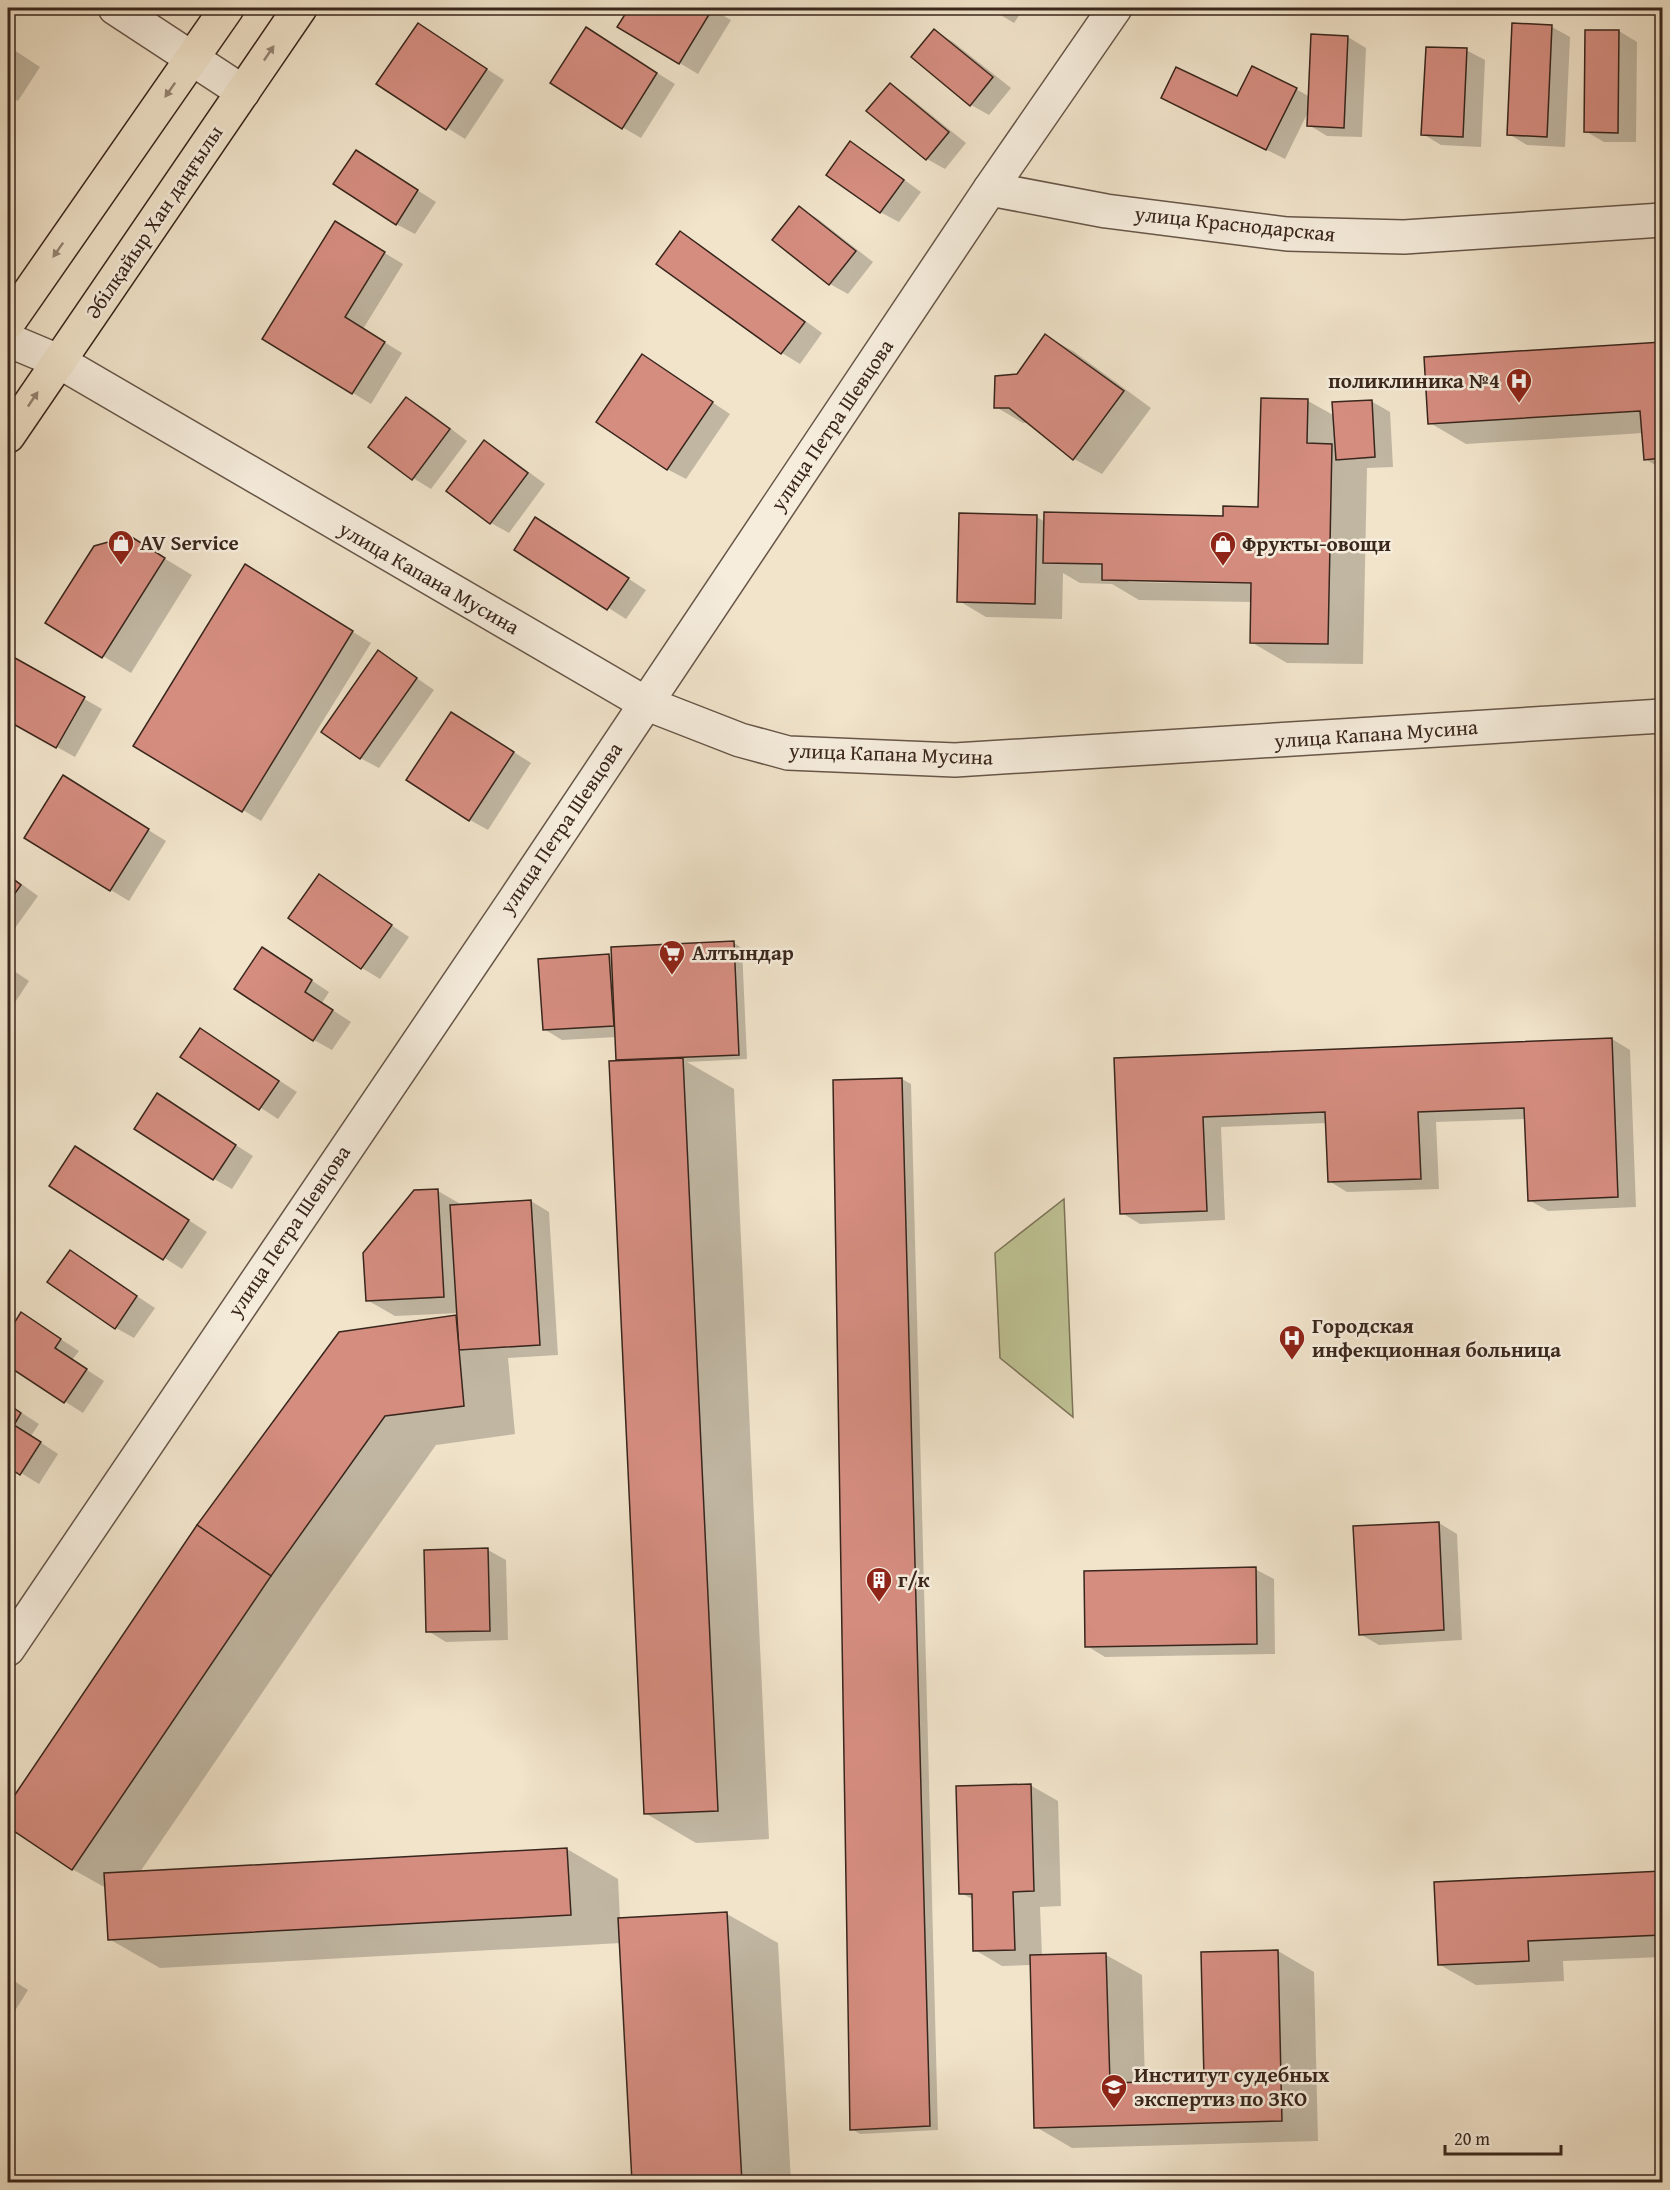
<svg xmlns="http://www.w3.org/2000/svg" width="1670" height="2190" font-family="'Gentium Book Plus',serif">
<style>
.green{fill:#bec294;stroke:#7c7458;stroke-width:1.5}
.shadow{fill:#0003;fill-rule:evenodd}
.building{fill:#d58d80;stroke:#39261c;stroke-width:1.5}
.lines{fill:none;stroke-linecap:round;stroke-linejoin:round}
.minor-casing{stroke:#675648;stroke-width:36}
.major-casing{stroke:#39261c;stroke-width:36}
.minor{stroke:#f6eddd;stroke-width:33}
.major{stroke:#f1e4cb;stroke-width:33}
.oneway{fill:#958574}
.labels{text-anchor:middle;stroke-width:5;stroke-linejoin:round;paint-order:stroke}
.street-label{font-size:21px;fill:#39261c;stroke:#f6eddd}
.poi-label{font-size:21px;font-weight:bold;fill:#39261c;stroke:#f6eddd;text-anchor:start}
</style>
<rect width="100%" height="100%" fill="#f1e4cb"/>
<filter id="stains"><feTurbulence type="fractalNoise" baseFrequency=".00333" numOctaves="4"/><feColorMatrix values="0 0 0 0 .2 0 0 0 0 .09 0 0 0 0 .02 0 0 0 .5 -.17"/></filter>
<radialGradient id="worn" r=".72"><stop offset=".6" stop-color="#630" stop-opacity="0"/><stop offset="1" stop-color="#630" stop-opacity=".3"/></radialGradient>
<polygon class="green" points="1064,1199 1073,1417 1000,1358 995,1253"/>
<g class="shadow">
<polygon points="148,8 165,8 161,15"/>
<polygon points="631,8 710,8 731,20 698,74 619,27"/>
<polygon points="989,8 1024,8 1014,23"/>
<polygon points="418,25 504,80 465,139 378,84"/>
<polygon points="1552,27 1570,37 1565,147 1527,145 1509,134"/>
<polygon points="934,31 953,42 1011,88 989,115 971,105 913,57"/>
<polygon points="1619,31 1637,42 1636,142 1604,142 1585,131"/>
<polygon points="1348,37 1366,48 1362,137 1327,136 1309,125 1309,110 1285,159 1163,97 1237,98 1296,89 1310,97"/>
<polygon points="604,40 675,84 641,138 622,127"/>
<polygon points="8,46 40,67 18,101 8,95"/>
<polygon points="1466,50 1485,60 1481,147 1441,145 1423,134"/>
<polygon points="890,85 908,96 966,143 945,169 927,159"/>
<polygon points="851,143 869,154 921,192 899,222 880,212"/>
<polygon points="357,152 436,202 415,234 396,224"/>
<polygon points="800,208 818,219 873,262 848,294 830,284"/>
<polygon points="680,233 699,244 822,333 800,364 782,353 658,263"/>
<polygon points="353,234 403,264 363,329 402,353 371,404 264,339"/>
<polygon points="1046,336 1073,351 1151,408 1102,474 1074,459 1030,423 1023,423 996,407"/>
<polygon points="1662,343 1662,469 1645,459 1643,433 1466,444 1430,423 1426,358"/>
<polygon points="642,356 730,414 686,479 667,469"/>
<polygon points="407,399 425,409 467,441 431,489 413,478"/>
<path d="M1262 400 1308 401 1335 416 1371 401 1390 412 1393 467 1367 468 1363 664 1287 663 1251 642 1252 602 1139 600 1112 584 1080 583 1063 573 1062 619 986 617 959 601 1037 517 1045 522 1225 517 1260 508ZM1126 579 1259 581V584L1129 582Z"/>
<polygon points="485,442 503,453 545,484 509,533 491,523"/>
<polygon points="553,530 646,590 626,619 516,549"/>
<polygon points="157,554 192,575 131,673 47,622"/>
<polygon points="264,577 371,643 261,821 243,810"/>
<polygon points="379,652 434,690 379,768 360,758"/>
<polygon points="16,660 102,709 75,757 8,720 8,676"/>
<polygon points="470,724 531,763 488,830 470,820"/>
<polygon points="81,788 166,841 129,901 111,890"/>
<polygon points="8,874 38,896 10,935 8,933"/>
<polygon points="319,876 409,937 380,979 362,968"/>
<polygon points="734,943 742,948 747,1059 687,1062 734,1089 769,1839 696,1843 645,1813 623,1062 618,1059 617,1037 562,1040 544,1029 609,956 613,958"/>
<polygon points="281,960 329,992 322,1003 351,1022 332,1050 314,1040"/>
<polygon points="8,967 29,981 8,1013"/>
<polygon points="1612,1039 1630,1050 1636,1207 1548,1211 1529,1200 1526,1119 1436,1122 1439,1189 1347,1192 1329,1181 1327,1123 1221,1127 1225,1220 1140,1224 1122,1213 1116,1060"/>
<polygon points="219,1041 297,1092 278,1119 182,1057"/>
<polygon points="902,1079 911,1084 938,2130 860,2134 852,2129"/>
<polygon points="175,1106 253,1156 232,1189 214,1179"/>
<polygon points="93,1159 207,1232 182,1269 51,1186"/>
<polygon points="438,1191 464,1206 531,1201 549,1212 558,1355 508,1358 515,1434 436,1445 322,1605 140,1872 567,1849 618,1879 620,1920 727,1914 778,1943 791,2182 634,2182 621,1943 160,1968 109,1939 106,1888 72,1869 8,1825 8,1807 198,1526 456,1317 458,1318 458,1313 395,1316 367,1300"/>
<polygon points="70,1252 155,1308 134,1338 116,1328"/>
<polygon points="22,1314 79,1351 72,1360 104,1381 83,1413 8,1365 8,1336"/>
<polygon points="8,1404 39,1424 31,1436 58,1454 39,1484 8,1465"/>
<polygon points="8,1500 14,1504 8,1514"/>
<polygon points="1439,1523 1457,1534 1462,1640 1379,1645 1360,1634"/>
<polygon points="488,1550 506,1560 508,1640 446,1642 428,1631"/>
<polygon points="1255,1569 1274,1579 1275,1654 1105,1657 1087,1646"/>
<polygon points="1030,1785 1058,1801 1061,1906 1040,1907 1042,1956 1106,1955 1142,1975 1145,2083 1206,2081 1278,1951 1314,1972 1318,2141 1072,2148 1036,2127 1031,1965 1002,1966 975,1950 974,1900 961,1893"/>
<polygon points="1662,1873 1662,1957 1563,1961 1564,1981 1476,1985 1440,1965 1436,1883"/>
<polygon points="8,1977 28,1990 8,2022"/>
</g>
<g class="building">
<polygon points="629,8 713,8 679,64 617,27"/>
<polygon points="986,8 999,8 995,14"/>
<polygon points="418,23 487,69 446,130 376,84"/>
<polygon points="1512,23 1552,25 1547,137 1507,135"/>
<polygon points="586,27 657,73 622,129 550,83"/>
<polygon points="934,29 993,77 970,106 911,57"/>
<polygon points="1585,30 1619,30 1618,133 1584,132"/>
<polygon points="1311,34 1348,36 1344,128 1307,126"/>
<polygon points="8,46 13,50 8,59"/>
<polygon points="1426,47 1467,48 1463,137 1421,135"/>
<polygon points="1252,66 1297,88 1266,150 1161,98 1176,67 1237,96"/>
<polygon points="890,83 949,132 926,160 866,111"/>
<polygon points="850,141 904,180 880,213 826,175"/>
<polygon points="356,150 418,190 396,225 333,184"/>
<polygon points="799,206 856,251 829,285 772,240"/>
<polygon points="335,221 385,252 345,317 385,342 352,394 262,339"/>
<polygon points="680,231 805,322 781,354 656,264"/>
<polygon points="1045,334 1124,391 1073,460 1009,408 994,408 995,376 1017,374"/>
<polygon points="1662,342 1662,458 1644,460 1640,411 1428,424 1424,357"/>
<polygon points="642,354 713,402 667,470 596,422"/>
<polygon points="406,397 450,429 412,480 368,447"/>
<polygon points="1261,398 1308,399 1307,443 1332,444 1328,644 1250,643 1251,583 1102,580 1102,564 1043,563 1044,512 1223,516 1223,506 1258,507"/>
<polygon points="1372,400 1375,457 1336,460 1332,402"/>
<polygon points="484,440 528,473 490,524 446,491"/>
<polygon points="959,513 1037,515 1035,604 957,602"/>
<polygon points="535,517 629,578 607,610 514,550"/>
<polygon points="130,536 165,558 102,658 45,623 94,546"/>
<polygon points="245,564 353,631 242,812 133,746"/>
<polygon points="378,650 417,678 360,759 321,732"/>
<polygon points="15,658 85,697 56,748 8,721 8,672"/>
<polygon points="451,712 514,752 469,821 406,780"/>
<polygon points="63,775 149,829 110,891 24,838"/>
<polygon points="319,874 392,925 361,969 288,918"/>
<polygon points="8,875 21,885 8,903"/>
<polygon points="734,941 739,1055 616,1060 611,947"/>
<polygon points="262,947 312,980 305,992 333,1010 313,1041 234,989"/>
<polygon points="609,954 614,1026 543,1030 538,959"/>
<polygon points="200,1028 279,1081 259,1110 180,1057"/>
<polygon points="1612,1038 1618,1197 1528,1201 1524,1108 1418,1112 1421,1179 1328,1182 1325,1112 1203,1117 1207,1211 1120,1214 1114,1058"/>
<polygon points="683,1058 718,1811 644,1814 609,1061"/>
<polygon points="902,1078 930,2126 850,2130 833,1080"/>
<polygon points="157,1093 236,1145 213,1180 134,1129"/>
<polygon points="75,1146 189,1220 163,1260 49,1186"/>
<polygon points="438,1189 444,1297 366,1301 363,1253 414,1190"/>
<polygon points="531,1200 540,1345 459,1350 450,1205"/>
<polygon points="70,1250 137,1296 115,1329 47,1282"/>
<polygon points="21,1312 61,1339 55,1348 87,1369 64,1403 8,1366 8,1333"/>
<polygon points="456,1315 464,1406 385,1416 271,1576 197,1525 339,1332"/>
<polygon points="8,1404 21,1413 14,1425 41,1442 20,1475 8,1467"/>
<polygon points="1439,1522 1444,1630 1359,1635 1353,1526"/>
<polygon points="197,1525 271,1576 72,1870 8,1827 8,1805"/>
<polygon points="488,1548 490,1631 426,1632 424,1550"/>
<polygon points="1256,1567 1257,1644 1085,1647 1084,1571"/>
<polygon points="1031,1784 1034,1891 1013,1892 1015,1950 973,1951 972,1894 959,1894 956,1786"/>
<polygon points="567,1848 571,1915 108,1940 104,1873"/>
<polygon points="1662,1871 1662,1935 1528,1941 1529,1961 1438,1965 1434,1882"/>
<polygon points="727,1912 742,2182 632,2182 618,1918"/>
<polygon points="1278,1950 1282,2121 1034,2128 1030,1955 1106,1953 1110,2083 1204,2080 1201,1952"/>
</g>
<g class="lines">
<g class="minor-casing">
<g id="minor">
<polyline points="115,8 243,92"/>
<polyline points="990,189 1106,211 1287,234 1404,237 1662,220"/>
<polyline points="8,340 58,361 645,703 740,740 788,753 955,760 1662,716"/>
<polyline points="8,1649 514,901 990,189 1115,8"/>
</g>
</g>
<g class="major-casing">
<g id="major">
<polyline points="8,323 227,8"/>
<polyline points="8,436 300,8"/>
</g>
</g>
<use href="#minor" class="minor"/>
<use href="#major" class="major"/>
</g>
<defs><path id="oneway-solid" d="M-6-.8H1V-3.2L6.5 0L1 3.2V.8H-6Z" transform="scale(1.5)"/></defs>
<g class="oneway">
<use href="#oneway-solid" transform="translate(269 53) rotate(-56)"/>
<use href="#oneway-solid" transform="translate(170 90) rotate(125)"/>
<use href="#oneway-solid" transform="translate(58 250) rotate(125)"/>
<use href="#oneway-solid" transform="translate(33 399) rotate(-56)"/>
</g>
<defs>
<g id="hospital-pin" transform="scale(1.35)"><path d="M0 17L-7.5 6A9.5 9.5 0 1 1 7.5 6Z" fill="#8f2418" stroke="#f6eddd"/><path d="M-5-5h3v3.5h4V-5h3V5h-3V1.5h-4V5h-3Z" fill="#fff"/></g>
<g id="shop-pin" transform="scale(1.35)"><path d="M0 17L-7.5 6A9.5 9.5 0 1 1 7.5 6Z" fill="#8f2418" stroke="#f6eddd"/><path d="M-5-2.5h2.3a2.7 3.5 0 0 1 5.4 0H5L5.5 6h-11ZM-1.5-2.5h3a1.5 2.3 0 0 0-3 0Z" fill="#fff"/></g>
<g id="supermarket-pin" transform="scale(1.35)"><path d="M0 17L-7.5 6A9.5 9.5 0 1 1 7.5 6Z" fill="#8f2418" stroke="#f6eddd"/><path d="M-6-5.5h2.5l.6 2H6L4.5 2H-2.5L-4.4-4H-6ZM-1.5 3.2a1.3 1.3 0 1 0 .1 0ZM3 3.2a1.3 1.3 0 1 0 .1 0Z" fill="#fff"/></g>
<g id="building-pin" transform="scale(1.35)"><path d="M0 17L-7.5 6A9.5 9.5 0 1 1 7.5 6Z" fill="#8f2418" stroke="#f6eddd"/><path d="M-4-6H4V6H1V3H-1V6H-4ZM-2.5-4.3h1.7v1.8h-1.7ZM.8-4.3h1.7v1.8H.8ZM-2.5-1h1.7V.8h-1.7ZM.8-1h1.7V.8H.8Z" fill="#fff"/></g>
<g id="university-pin" transform="scale(1.35)"><path d="M0 17L-7.5 6A9.5 9.5 0 1 1 7.5 6Z" fill="#8f2418" stroke="#f6eddd"/><path d="M0-5L7-2L0 1L-7-2ZM-4 1L0 2.5L4 1V4Q0 6-4 4Z" fill="#fff"/></g>
</defs>
<g fill-rule="evenodd">
<use href="#hospital-pin" x="1519" y="381"/>
<use href="#shop-pin" x="121" y="543"/>
<use href="#shop-pin" x="1223" y="544"/>
<use href="#supermarket-pin" x="672" y="953"/>
<use href="#hospital-pin" x="1292" y="1338"/>
<use href="#building-pin" x="879" y="1580"/>
<use href="#university-pin" x="1114" y="2087"/>
</g>
<g class="labels">
<g class="street-label">
<text transform="translate(154 222) rotate(-56)" y="7">Әбілқайыр Хан даңғылы</text>
<text transform="translate(1235 224) rotate(6)" y="7">улица Краснодарская</text>
<text transform="translate(832 425) rotate(-56)" y="7">улица Петра Шевцова</text>
<text transform="translate(429 578) rotate(30)" y="7">улица Капана Мусина</text>
<text transform="translate(1376 734) rotate(-4)" y="7">улица Капана Мусина</text>
<text transform="translate(891 754) rotate(2)" y="7">улица Капана Мусина</text>
<text transform="translate(561 828) rotate(-56)" y="7">улица Петра Шевцова</text>
<text transform="translate(289 1231) rotate(-56)" y="7">улица Петра Шевцова</text>
</g>
<g class="poi-label">
<text x="1500" y="388" text-anchor="end">поликлиника №4</text>
<text x="140" y="550">AV Service</text>
<text x="1242" y="551">Фрукты-овощи</text>
<text x="692" y="960">Алтындар</text>
<text x="1312" y="1333">Городская<tspan x="1312" dy="24">инфекционная больница</tspan></text>
<text x="898" y="1587">г/к</text>
<text x="1134" y="2082">Институт судебных<tspan x="1134" dy="24">экспертиз по ЗКО</tspan></text>
</g>
</g>
<rect width="1670" height="2190" fill="none" stroke="#f1e4cb" stroke-width="30"/>
<rect x="9" y="9" width="1652" height="2172" fill="none" stroke="#39261c" stroke-width="3"/>
<rect x="15" y="15" width="1640" height="2160" fill="none" stroke="#39261c" stroke-width="1.5"/>
<path d="M1445 2145v9h116v-9" fill="none" stroke="#39261c" stroke-width="3"/>
<text x="1454" y="2145" font-size="18" fill="#39261c" stroke="#f6eddd" stroke-width="4.5" paint-order="stroke">20 m</text>
<rect width="100%" height="100%" filter="url(#stains)"/>
<rect width="100%" height="100%" fill="url(#worn)"/>
</svg>
